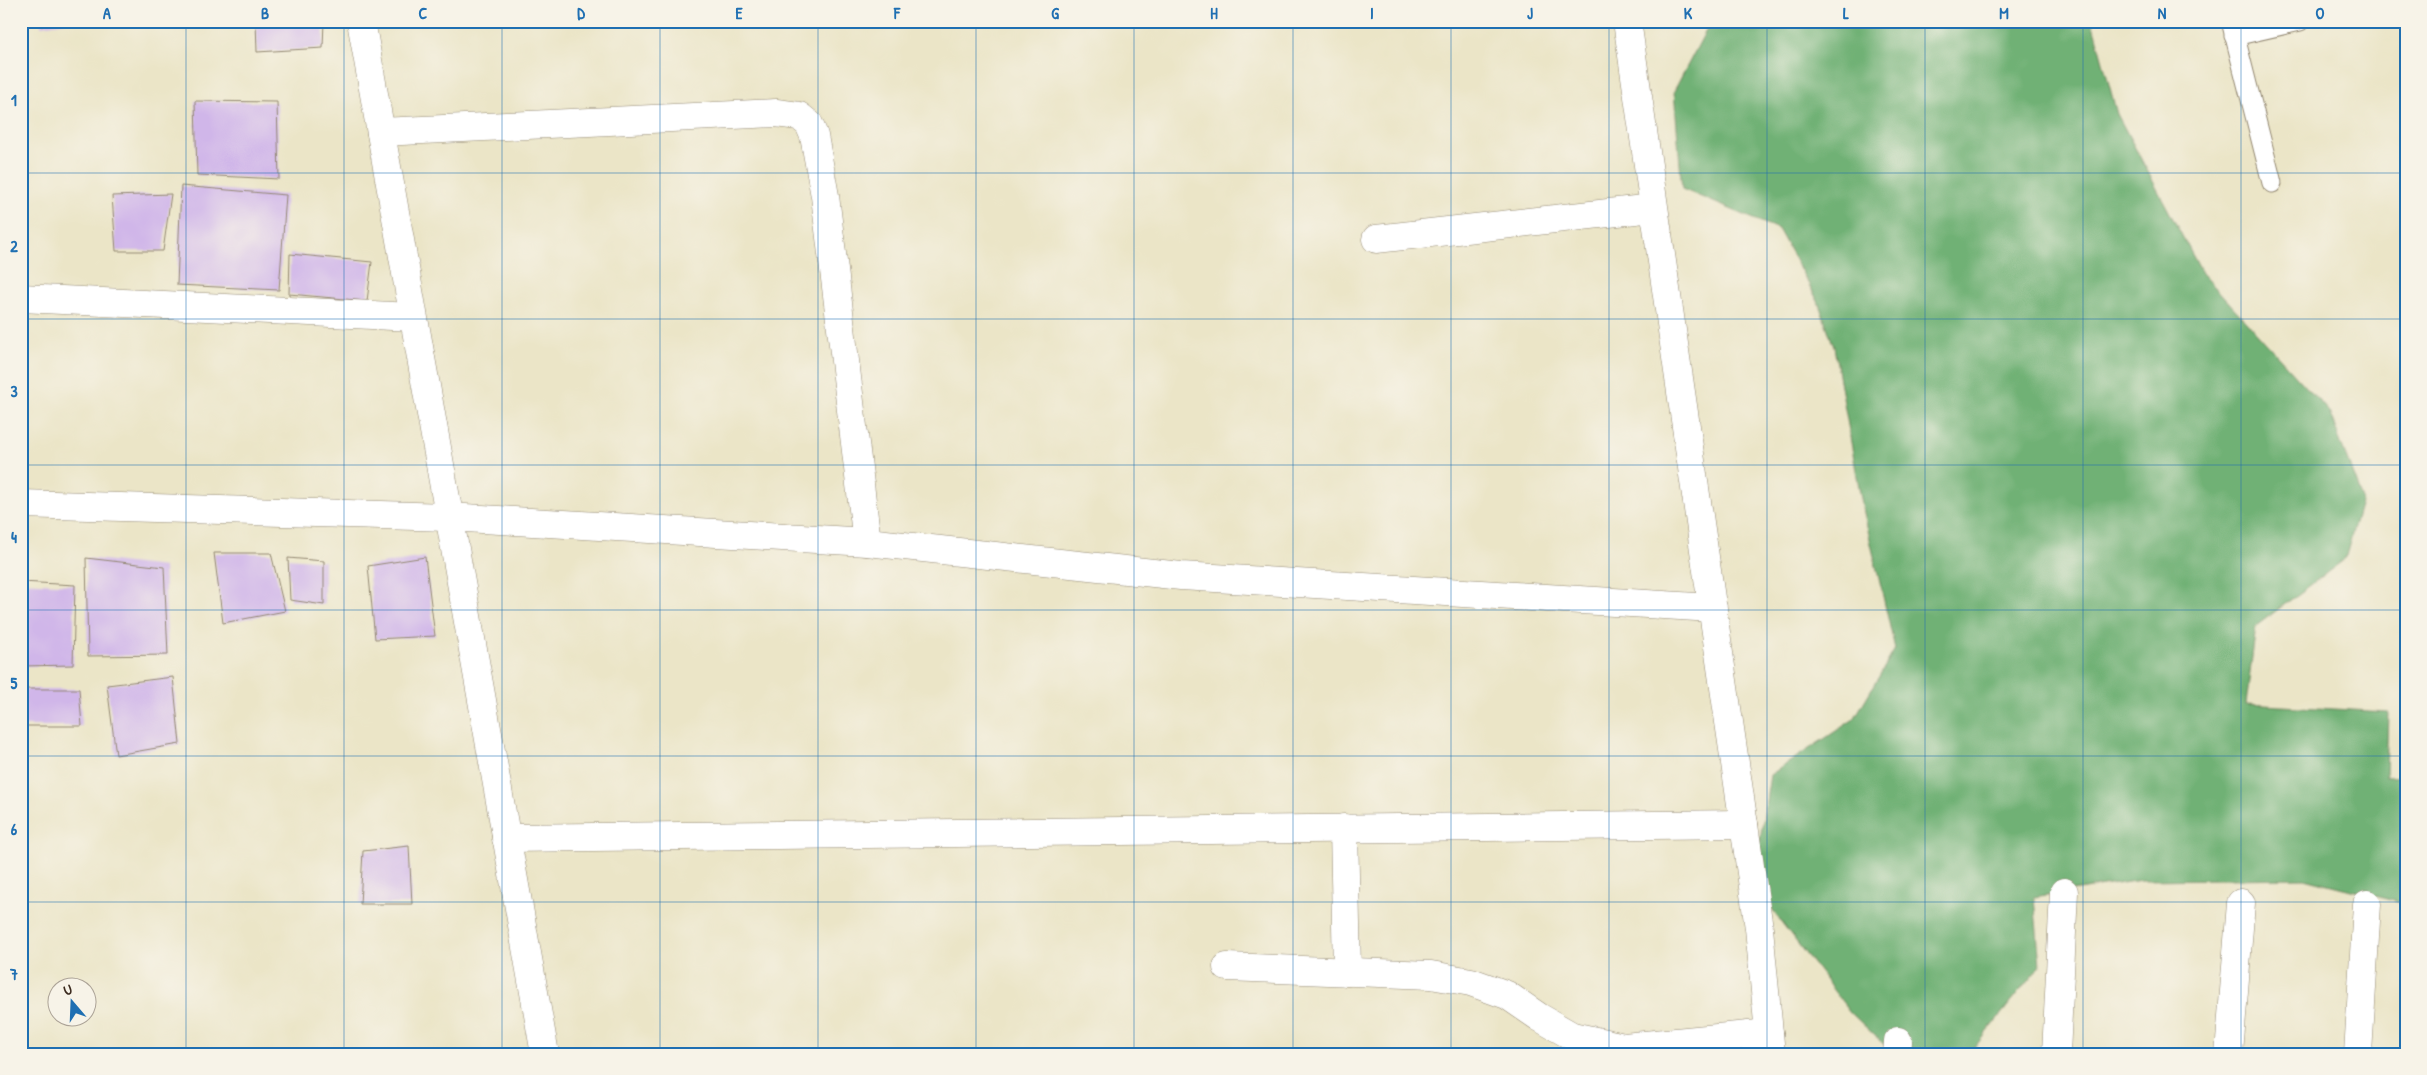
<svg xmlns="http://www.w3.org/2000/svg" width="2427" height="1075" font-family="'Patrick Hand',sans-serif">
<style>
.forest{fill:#70b174;stroke:#566e49}
.building{fill:#d0b6e9}
.lines{fill:none;stroke-linecap:round;stroke-linejoin:round}
.service-casing{stroke:#938872;stroke-width:21}
.minor-casing{stroke:#938872;stroke-width:29}
.service{stroke:#fff;stroke-width:19}
.minor{stroke:#fff;stroke-width:28}
.grid{fill:none;stroke:#1f6fb2;stroke-width:1;stroke-opacity:0.55}
.neatline{fill:none;stroke:#1f6fb2;stroke-width:2}
.grid-label{font-size:16px;text-anchor:middle;font-weight:bold;fill:#1f6fb2}
</style>
<rect width="100%" height="100%" fill="#f7f3e8"/>
<filter id="ink" filterUnits="userSpaceOnUse"><feTurbulence type="fractalNoise" baseFrequency=".02" numOctaves="2"/><feDisplacementMap in="SourceGraphic" scale="10" xChannelSelector="R" yChannelSelector="G"/><feConvolveMatrix kernelMatrix="1 2 1 2 8 2 1 2 1" color-interpolation-filters="sRGB"/></filter>
<filter id="wash" filterUnits="userSpaceOnUse"><feTurbulence type="fractalNoise" baseFrequency=".0096" numOctaves="4" result="noise"/><feDisplacementMap in="SourceGraphic" scale="20" xChannelSelector="R" yChannelSelector="G"/><feGaussianBlur stdDeviation="1.12" result="paint"/><feColorMatrix in="noise" values="0 0 0 0 0 0 0 0 0 0 0 0 0 0 0 0 0 1.4 0 .05"/><feComposite in="paint" operator="in"/></filter>
<g filter="url(#wash)">
<rect width="100%" height="100%" fill="#ebe5c7"/>
<polygon class="forest" points="1711,21 2092,21 2117,114 2202,273 2329,412 2362,499 2345,559 2256,626 2246,704 2388,712 2386,777 2406,776 2406,904 2304,878 2141,880 2034,897 2040,966 1969,1054 1894,1054 1850,1012 1753,885 1770,775 1854,719 1895,649 1862,504 1834,347 1818,301 1778,229 1682,189 1674,91"/>
<g id="blocks">
<g class="building">
<polygon points="41,21 65,21 65,22 41,26"/>
<polygon points="256,21 324,21 323,48 257,52"/>
<polygon points="195,101 277,102 279,179 197,175"/>
<polygon points="181,186 286,195 279,290 177,285"/>
<polygon points="171,194 163,251 116,251 112,196"/>
<polygon points="290,254 372,262 367,301 289,294"/>
<polygon points="214,553 271,553 285,611 223,623"/>
<polygon points="425,557 435,636 375,639 368,566"/>
<polygon points="86,558 164,567 168,655 88,656"/>
<polygon points="288,558 324,561 324,605 290,600"/>
<polygon points="21,582 75,585 73,665 21,666"/>
<polygon points="173,677 180,744 116,755 107,685"/>
<polygon points="21,689 79,689 82,726 21,726"/>
<polygon points="409,846 412,904 360,904 363,851"/>
</g>
</g>
</g>
<g filter="url(#ink)">
<use href="#blocks" fill-opacity="0" stroke="#938872" stroke-width="1"/>
<g class="lines">
<g class="service-casing">
<g id="service">
<polyline points="2231,21 2272,183"/>
<polyline points="2234,36 2300,21"/>
</g>
</g>
<g class="minor-casing">
<g id="minor">
<polyline points="361,21 545,1054"/>
<polyline points="1627,21 1759,928 1771,1054"/>
<polyline points="381,132 776,113 799,116 809,124 814,136 825,196 867,542"/>
<polyline points="1376,239 1653,208"/>
<polyline points="21,298 413,317"/>
<polyline points="21,504 448,517 867,542 1181,576 1713,608"/>
<polyline points="1344,828 1347,972"/>
<polyline points="506,838 1744,824"/>
<polyline points="1227,967 1431,975 1471,982 1507,995 1539,1017 1572,1036 1624,1047 1769,1033"/>
<polyline points="1897,1054 1898,1041"/>
<polyline points="2056,1054 2064,892"/>
<polyline points="2229,1054 2241,903"/>
<polyline points="2358,1054 2367,904"/>
</g>
</g>
<use href="#service" class="service"/>
<use href="#minor" class="minor"/>
</g>
</g>
<path class="grid" d="M186 21V1054M344 21V1054M502 21V1054M660 21V1054M818 21V1054M976 21V1054M1134 21V1054M1293 21V1054M1451 21V1054M1609 21V1054M1767 21V1054M1925 21V1054M2083 21V1054M2241 21V1054M21 173H2406M21 319H2406M21 465H2406M21 610H2406M21 756H2406M21 902H2406"/>
<rect width="2427" height="1075" fill="none" stroke="#f7f3e8" stroke-width="55"/>
<g transform="translate(72 1002) rotate(341)"><circle r="24" fill="#f7f3e8" stroke="#aca397"/>
<path d="M0-4L9 19L0 12L-9 19Z" fill="#1f6fb2"/>
<text y="-8" font-size="14" font-weight="bold" text-anchor="middle" fill="#3b2a1e">U</text>
</g>
<rect x="28" y="28" width="2372" height="1020" class="neatline"/>
<g class="grid-label">
<text x="107" y="19">A</text>
<text x="265" y="19">B</text>
<text x="423" y="19">C</text>
<text x="581" y="19">D</text>
<text x="739" y="19">E</text>
<text x="897" y="19">F</text>
<text x="1055" y="19">G</text>
<text x="1214" y="19">H</text>
<text x="1372" y="19">I</text>
<text x="1530" y="19">J</text>
<text x="1688" y="19">K</text>
<text x="1846" y="19">L</text>
<text x="2004" y="19">M</text>
<text x="2162" y="19">N</text>
<text x="2320" y="19">O</text>
<text x="14" y="106">1</text>
<text x="14" y="252">2</text>
<text x="14" y="397">3</text>
<text x="14" y="543">4</text>
<text x="14" y="689">5</text>
<text x="14" y="835">6</text>
<text x="14" y="980">7</text>
</g>
</svg>
